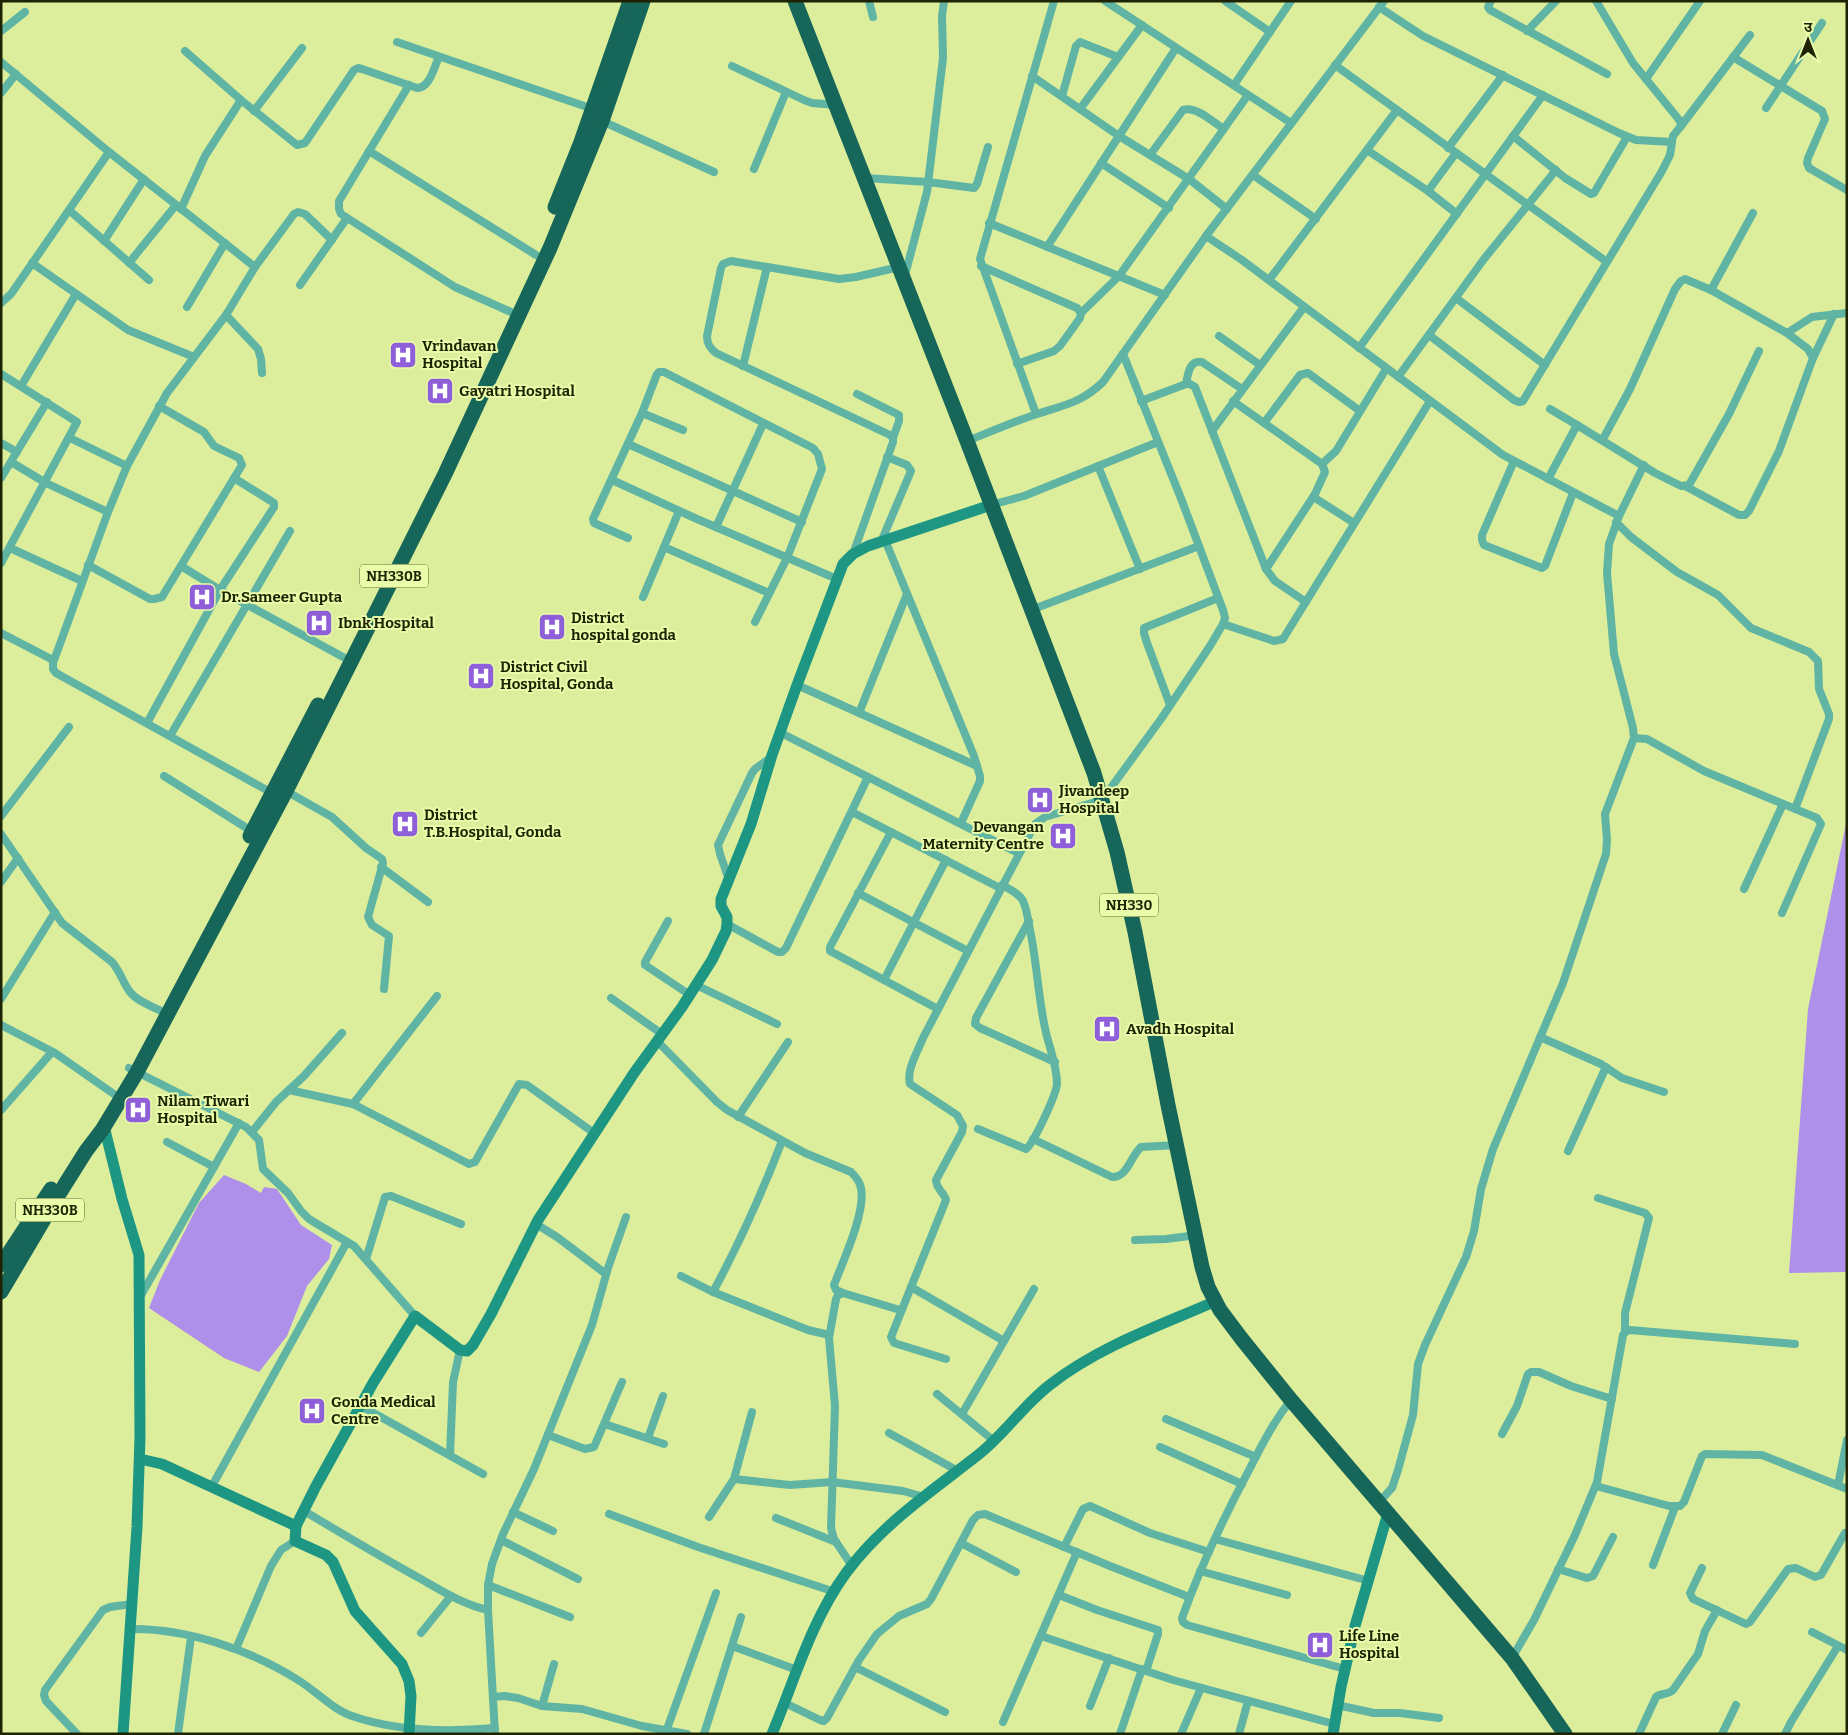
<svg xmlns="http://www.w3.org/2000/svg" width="1848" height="1735" font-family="Bitter,'Noto Sans Devanagari',serif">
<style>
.water{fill:#ae8fea}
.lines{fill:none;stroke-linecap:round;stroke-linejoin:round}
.street{stroke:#60b4a3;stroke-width:8}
.secondary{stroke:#1d9783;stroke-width:11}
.highway{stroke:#166659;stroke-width:15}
.labels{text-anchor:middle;stroke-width:4;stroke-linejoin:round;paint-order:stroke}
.shield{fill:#e9fca9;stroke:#5b6535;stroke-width:1}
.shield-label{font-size:14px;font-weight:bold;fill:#1e2403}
.poi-label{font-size:15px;font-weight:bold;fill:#1e2403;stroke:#e9fca9;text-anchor:start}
</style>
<rect width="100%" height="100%" fill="#dcee9c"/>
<g class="water">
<polygon points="1847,819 1847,1272 1789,1273 1808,1009"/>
<polygon points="224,1175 246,1184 261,1193 264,1187 277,1189 301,1225 332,1245 329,1259 307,1286 287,1336 259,1372 224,1358 149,1308 160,1280 199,1203"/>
</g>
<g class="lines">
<g class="street">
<polyline points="869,1 873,17"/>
<polyline points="1105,1 1291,123"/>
<polyline points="1225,1 1270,32"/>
<polyline points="1491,1 1488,7 1490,10 1607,74"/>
<polyline points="1379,7 1423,36 1619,133 1636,140 1672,142"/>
<polyline points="1,31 25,12"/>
<polyline points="1527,31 1556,1"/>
<polyline points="397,42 593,109"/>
<path d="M185 51 241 100 297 145 305 143 354 70 358 68 362 69 417 88C430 88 434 67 439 57"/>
<polyline points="1733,57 1822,111 1825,119 1808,158 1807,163 1809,168 1847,190"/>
<polyline points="1,62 109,152 255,267"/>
<polyline points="1335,65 1607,262"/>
<polyline points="732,66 804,100 812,103 836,105"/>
<polyline points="1032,76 1119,136 1189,179 1227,209"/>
<polyline points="1646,79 1700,1"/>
<polyline points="409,85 339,201 339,209 341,214 455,287 511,312"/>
<polyline points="1234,85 1291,1"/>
<polyline points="1,93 16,74"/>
<polyline points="1062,96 1076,46 1080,42 1118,57"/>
<polyline points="1766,108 1822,23"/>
<polyline points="1080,109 1142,25"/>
<polyline points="254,111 302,48"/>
<polyline points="602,121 714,172"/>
<polyline points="1681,126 1750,35"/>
<polyline points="1513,136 1565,178 1591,194 1594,193 1627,137"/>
<polyline points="1448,148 1503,75"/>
<polyline points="1367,150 1428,191 1457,214"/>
<polyline points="369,151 536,255"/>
<path d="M1150 155 1183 110C1195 105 1214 123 1224 129"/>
<polyline points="1101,163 1169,208"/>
<polyline points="754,169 786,92"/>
<polyline points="1253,175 1316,219"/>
<polyline points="865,178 928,182 974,188 977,184 988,147"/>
<polyline points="1428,191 1456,153"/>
<polyline points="181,209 205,156 241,100"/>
<polyline points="69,210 149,280"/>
<polyline points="989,223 1165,295"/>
<polyline points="1206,236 1242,260 1503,455 1619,516"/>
<polyline points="104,241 144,179"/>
<polyline points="1047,247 1176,48"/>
<polyline points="32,263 128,330 194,357"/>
<polyline points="129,263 176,205"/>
<polyline points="981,266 1077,308 1081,313 1080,318 1060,346 1054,351 1017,364"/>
<polyline points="905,275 927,192 943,58 942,16 944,1"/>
<polyline points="1269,280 1397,110"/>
<polyline points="300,285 347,218"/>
<polyline points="1711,290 1753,213"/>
<polyline points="1456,298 1545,365"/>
<polyline points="1,303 11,294 109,152"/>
<polyline points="187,307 225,243"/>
<polyline points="1081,313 1119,276 1248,95"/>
<polyline points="226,315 258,349 261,359 262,373"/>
<polyline points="1787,333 1808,349 1813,358"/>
<polyline points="1429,335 1514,400 1519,402 1523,401 1662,171 1670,155 1673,136 1681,126 1680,121 1633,63 1596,1"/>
<polyline points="1219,336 1260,365"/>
<polyline points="1359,348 1543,95"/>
<polyline points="743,366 767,267"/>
<polyline points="1,374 77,422 1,563"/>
<polyline points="1398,377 1484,259 1556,170"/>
<path d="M1186 384C1188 374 1189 360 1202 362L1242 389"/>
<polyline points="21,386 76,294"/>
<polyline points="857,394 899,415 899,421 893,438"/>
<polyline points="1141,401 1186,384 1190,384 1195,387 1266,569 1275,581 1306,602"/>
<polyline points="1233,401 1322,464 1325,472 1315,494 1315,498 1354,523"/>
<polyline points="1550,409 1577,425"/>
<polyline points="642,413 683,430"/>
<polyline points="1036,414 980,259 1054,1"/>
<polyline points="1264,423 1300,375 1308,373 1360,411"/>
<polyline points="1212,431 1304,307"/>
<polyline points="70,438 127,466"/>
<polyline points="1603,439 1630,389 1675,289 1681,281 1685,279 1711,290 1787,333 1812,317 1847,313"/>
<path d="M967 441C990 432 1013 422 1037 414 1064 405 1081 403 1103 382L1206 236 1384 1"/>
<polyline points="1,443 17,452"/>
<polyline points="628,444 802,522"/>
<polyline points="1514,461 1482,535 1482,540 1484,545 1542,568 1545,566 1573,493"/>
<polyline points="11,462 46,483 108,512"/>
<polyline points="1322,464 1336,451 1386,369"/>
<polyline points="1098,466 1140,569"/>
<polyline points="1,478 47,402"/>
<polyline points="1548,479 1577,425 1655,473 1681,486 1689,485 1729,414 1759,351"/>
<polyline points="612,480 697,519 837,579"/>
<polyline points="1685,486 1739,515 1745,515 1749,511 1779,451 1813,358 1834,314"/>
<polyline points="991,505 1024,496 1158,442"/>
<polyline points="679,511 664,547 769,593"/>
<polyline points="1616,522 1631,537 1677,572 1718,595 1751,628 1809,652 1818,661 1819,689 1829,714 1829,719 1795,809"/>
<polyline points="716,527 763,424"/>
<polyline points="628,538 594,523 593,519 642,413 657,374 659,372 664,372 813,448 818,454 822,469 787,558 755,622"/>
<polyline points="885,540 974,756 980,776 980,781 961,823"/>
<polyline points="881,542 911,471 907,465 887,457"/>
<polyline points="10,548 82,581"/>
<path d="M853 554 893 442V438L890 435 716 353C710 348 707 344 707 336L721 268 723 264 731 261 839 279 856 277 899 267"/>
<polyline points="88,565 150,599 154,599 162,597 242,465 239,458 214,446 204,432 159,406"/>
<polyline points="181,566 220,590 343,657"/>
<polyline points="1266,569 1315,494"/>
<polyline points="643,597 664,547"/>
<polyline points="1031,610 1199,546"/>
<polyline points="1223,624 1274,641 1283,639 1430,401"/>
<polyline points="1,633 53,660"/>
<polyline points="797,685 977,766"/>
<polyline points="1170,705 1147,643 1144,633 1144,628 1218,598"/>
<polyline points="859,713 907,594"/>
<polyline points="147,723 220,590 274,507 274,503 271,501 234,478"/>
<polyline points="781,733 1018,853"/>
<polyline points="170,736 290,531"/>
<polyline points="1634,738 1647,739 1704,771 1817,818 1821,824 1782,913"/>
<polyline points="164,776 253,832"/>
<polyline points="286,791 332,817 366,848 382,859 383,863 368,917 372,925 389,936 384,989"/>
<polyline points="272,793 56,673 53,669 53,663 108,512 127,466 167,393 226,315 255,267 294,214 298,212 305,214 332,240"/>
<polyline points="852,812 1000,888"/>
<polyline points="1,816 69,727"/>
<polyline points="891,832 830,947 830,951 938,1009"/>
<path d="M1 834 62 923 112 962C120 971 123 983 130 992 137 1001 151 1006 161 1011"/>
<polyline points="381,867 428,902"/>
<polyline points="729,880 720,854 718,845 752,773 755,769 770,758"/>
<polyline points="1,882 18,858"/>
<polyline points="1744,889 1783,804"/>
<polyline points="858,893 968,951"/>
<polyline points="668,921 645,962 645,965 690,995"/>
<polyline points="1029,921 976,1018 975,1024 980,1028 1055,1062"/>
<polyline points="727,924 778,952 782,952 786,948 868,777"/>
<polyline points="884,980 946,860"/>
<polyline points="696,985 777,1024"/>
<polyline points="611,998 662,1034"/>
<polyline points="1,999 55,912"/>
<polyline points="1,1025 55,1053 121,1099"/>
<polyline points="1540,1037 1601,1064 1622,1078 1664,1092"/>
<path d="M657 1041 717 1102 727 1110 805 1153 851 1172C855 1176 860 1182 861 1188 866 1212 843 1261 834 1285L836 1290 843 1293"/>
<polyline points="129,1068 246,1127 259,1140 263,1169 288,1193 301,1211 309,1219 354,1246 415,1316"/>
<polyline points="289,1090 353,1104 469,1164 475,1162 519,1084 527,1085 594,1133"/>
<polyline points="353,1104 437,996"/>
<polyline points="1,1110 52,1052"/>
<polyline points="738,1117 788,1042"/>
<path d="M978 1129 1026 1149C1034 1143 1056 1095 1057 1084 1057 1064 1049 1048 1045 1028 1038 996 1037 963 1030 930 1028 920 1027 909 1023 901 1019 893 1009 889 1002 885"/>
<polyline points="252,1132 276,1102 304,1076 342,1033"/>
<path d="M1033 1139 1112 1177C1128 1177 1130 1157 1141 1147L1177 1145"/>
<polyline points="167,1142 214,1167"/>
<polyline points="1568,1151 1606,1067"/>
<polyline points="1598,1198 1645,1213 1649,1218 1625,1313 1625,1332"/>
<polyline points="536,1224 557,1237 606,1274"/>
<polyline points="1135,1240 1166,1239 1197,1235"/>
<polyline points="366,1259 385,1197 391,1196 461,1224"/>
<polyline points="681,1276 713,1292 808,1330 829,1335"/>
<polyline points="911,1287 1004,1341"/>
<path d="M713 1292C740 1242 762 1193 782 1141"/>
<polyline points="140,1297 239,1123"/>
<path d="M946 1359 894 1343 891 1337 946 1200C944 1192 936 1189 936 1180L962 1132 963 1126 957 1115 910 1084C906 1070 918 1051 923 1038L1035 824 1045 817 1102 800 1161 719 1210 646 1223 624 1225 618 1223 610 1182 501 1123 354"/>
<polyline points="937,1394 994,1441"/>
<path d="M1291 1400C1273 1422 1261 1447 1248 1472 1223 1519 1200 1568 1182 1618L1183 1622 1187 1625 1345 1669"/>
<polyline points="361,1406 483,1474"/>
<polyline points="962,1414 1034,1289"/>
<polyline points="1166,1419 1256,1457"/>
<polyline points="605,1424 664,1444"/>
<polyline points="889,1433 958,1471"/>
<polyline points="1502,1434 1517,1406 1528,1374 1531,1372 1539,1372 1571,1386 1612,1399"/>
<polyline points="548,1435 585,1449 594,1447 622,1382"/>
<polyline points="648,1438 663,1396"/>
<polyline points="1160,1447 1242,1484"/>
<polyline points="450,1455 453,1382 460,1350"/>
<polyline points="734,1479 790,1485 832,1482 903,1491 924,1497"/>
<polyline points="1838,1485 1847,1440"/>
<polyline points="212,1486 347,1242"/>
<polyline points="1596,1486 1669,1506 1680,1506 1684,1502 1702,1456 1705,1454 1762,1455 1847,1489"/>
<polyline points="1379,1502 1392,1488 1398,1470 1413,1415 1418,1364 1425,1345 1466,1257 1474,1231 1481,1189 1493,1149 1563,983 1606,854 1607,840 1605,814 1634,738 1633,728 1614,654 1607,573 1609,544 1619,516 1644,465"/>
<path d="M304 1511C343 1534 381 1557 421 1579 442 1591 464 1605 488 1610"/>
<polyline points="513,1512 553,1531"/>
<polyline points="609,1514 698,1547 835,1592"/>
<polyline points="709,1517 734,1479 752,1412"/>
<polyline points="776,1518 836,1542"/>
<polyline points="1215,1539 1369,1581"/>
<polyline points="501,1540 578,1579"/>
<polyline points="961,1543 1016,1572"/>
<polyline points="1064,1547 1083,1509 1090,1506 1150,1533 1209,1552"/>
<polyline points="1653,1565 1675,1507"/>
<polyline points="852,1566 834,1539 831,1528 835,1406 829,1338 836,1299 838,1295 843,1293 900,1310"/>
<polyline points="1702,1568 1690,1593 1693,1599 1746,1624 1750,1622 1788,1569 1796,1568 1815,1577 1821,1575 1845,1533"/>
<polyline points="1558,1569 1587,1578 1593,1576 1613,1537"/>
<polyline points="1200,1571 1287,1595"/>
<polyline points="488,1585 570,1617"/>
<polyline points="1059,1595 1097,1610 1158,1630 1158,1634 1146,1671"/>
<path d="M130 1629C186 1628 251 1650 298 1680 316 1691 332 1709 352 1716 395 1731 450 1732 495 1728"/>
<polyline points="1812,1632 1847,1650"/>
<polyline points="421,1633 451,1596"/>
<polyline points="1041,1636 1173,1680 1334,1724"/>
<polyline points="732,1646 797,1670"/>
<polyline points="236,1649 271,1566 281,1550 295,1541"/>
<polyline points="1512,1658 1534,1620 1575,1535 1597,1482 1623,1335 1625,1332 1630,1330 1795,1344"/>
<polyline points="855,1667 945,1712"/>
<polyline points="493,1697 504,1696 518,1698 542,1706 582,1709 642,1726 687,1734"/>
<polyline points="785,1703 820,1720 824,1721 827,1718 859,1660 877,1634 899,1616 927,1604 931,1599 973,1520 978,1515 985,1514 1110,1566 1189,1597"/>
<polyline points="1337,1705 1374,1713 1400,1713 1439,1718"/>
<polyline points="542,1706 554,1664"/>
<polyline points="1090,1706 1109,1658"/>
<polyline points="1003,1722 1077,1552"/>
<polyline points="667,1729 716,1593"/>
<polyline points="77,1734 46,1701 44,1695 45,1690 103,1610 110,1607 132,1604"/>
<polyline points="178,1734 191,1637"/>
<polyline points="495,1734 488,1610 488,1585 492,1564 503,1534 534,1469 592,1325 608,1268 626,1217"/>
<polyline points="704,1734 741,1617"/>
<polyline points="1120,1734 1142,1669"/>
<polyline points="1181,1734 1201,1688"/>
<polyline points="1239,1734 1248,1701"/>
<path d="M1639 1734 1656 1697C1660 1693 1668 1695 1673 1690L1698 1654 1705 1631 1717 1610"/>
<polyline points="1722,1734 1736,1705"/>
<polyline points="1785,1734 1791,1722 1838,1646"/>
</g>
<g class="secondary">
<polyline points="104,1126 122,1199 139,1255 140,1437 137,1527 123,1734"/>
<polyline points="140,1459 162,1464 296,1526"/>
<polyline points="409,1734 411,1696 409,1681 402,1664 355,1611 333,1562 326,1555 295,1541 296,1526 316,1486 373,1383 415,1316 460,1350 467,1351 473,1345 491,1314 538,1220 634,1073 682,1007 712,960 726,931 727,924 727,917 721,906 721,899 751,824 772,755 797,685 843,564 853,554 868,546 991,505"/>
<path d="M772 1734C795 1679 811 1621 846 1573 881 1525 932 1491 978 1455 1005 1434 1024 1404 1051 1384 1100 1346 1159 1326 1216 1301"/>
<polyline points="1333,1734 1341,1687 1355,1626 1388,1513"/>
</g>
<g class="highway">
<polyline points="795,1 967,441 1094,773 1117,852 1135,932 1168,1105 1202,1267 1208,1287 1220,1310 1241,1338 1291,1400 1512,1658 1565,1734"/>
<polyline points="555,207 581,142 630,1"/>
<polyline points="250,836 318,705"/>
<polyline points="1,1265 51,1189"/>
<polyline points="1,1292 59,1194 86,1151 102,1130 137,1072 286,791 365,634 445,474 550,248 602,121 643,1"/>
</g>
</g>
<defs>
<g id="hospital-square" transform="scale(1.4375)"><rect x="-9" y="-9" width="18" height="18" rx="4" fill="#8e5fd9" stroke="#e9fca9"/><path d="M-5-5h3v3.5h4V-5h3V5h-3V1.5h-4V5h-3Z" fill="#fff"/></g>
</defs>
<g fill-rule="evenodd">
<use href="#hospital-square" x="403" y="355"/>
<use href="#hospital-square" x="440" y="391"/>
<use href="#hospital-square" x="202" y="597"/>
<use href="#hospital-square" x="319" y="623"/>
<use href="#hospital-square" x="552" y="627"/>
<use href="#hospital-square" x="481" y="676"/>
<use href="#hospital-square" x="1040" y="800"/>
<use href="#hospital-square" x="405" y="824"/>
<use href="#hospital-square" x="1063" y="836"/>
<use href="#hospital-square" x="1107" y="1029"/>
<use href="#hospital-square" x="138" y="1110"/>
<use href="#hospital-square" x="312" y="1411"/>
<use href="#hospital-square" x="1320" y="1645"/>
</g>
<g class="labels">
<g class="shield">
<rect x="360" y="564.5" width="68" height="23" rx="4"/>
<rect x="1100" y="893.5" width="58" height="23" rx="4"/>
<rect x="16" y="1198.5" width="68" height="23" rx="4"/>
</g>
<g class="shield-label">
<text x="394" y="581">NH330B</text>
<text x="1129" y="910">NH330</text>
<text x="50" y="1215">NH330B</text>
</g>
<g class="poi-label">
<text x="422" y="351">Vrindavan<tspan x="422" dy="17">Hospital</tspan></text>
<text x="459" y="396">Gayatri Hospital</text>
<text x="221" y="602">Dr.Sameer Gupta</text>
<text x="571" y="623">District<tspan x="571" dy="17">hospital gonda</tspan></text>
<text x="338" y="628">Ibnk Hospital</text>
<text x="500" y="672">District Civil<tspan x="500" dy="17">Hospital, Gonda</tspan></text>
<text x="1059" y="796">Jivandeep<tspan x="1059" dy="17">Hospital</tspan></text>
<text x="424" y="820">District<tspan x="424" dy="17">T.B.Hospital, Gonda</tspan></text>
<text x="1044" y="832" text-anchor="end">Devangan<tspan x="1044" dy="17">Maternity Centre</tspan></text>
<text x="1126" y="1034">Avadh Hospital</text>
<text x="157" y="1106">Nilam Tiwari<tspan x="157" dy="17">Hospital</tspan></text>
<text x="331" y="1407">Gonda Medical<tspan x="331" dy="17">Centre</tspan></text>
<text x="1339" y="1641">Life Line<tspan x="1339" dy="17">Hospital</tspan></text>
</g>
</g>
<rect width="1848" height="1735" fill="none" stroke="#1e2403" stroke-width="5"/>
<g transform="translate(1808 40)" stroke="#e9fca9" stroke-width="4" paint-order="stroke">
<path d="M0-4L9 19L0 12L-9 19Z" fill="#1e2403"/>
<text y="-8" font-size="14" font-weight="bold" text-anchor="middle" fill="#1e2403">उ</text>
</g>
</svg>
